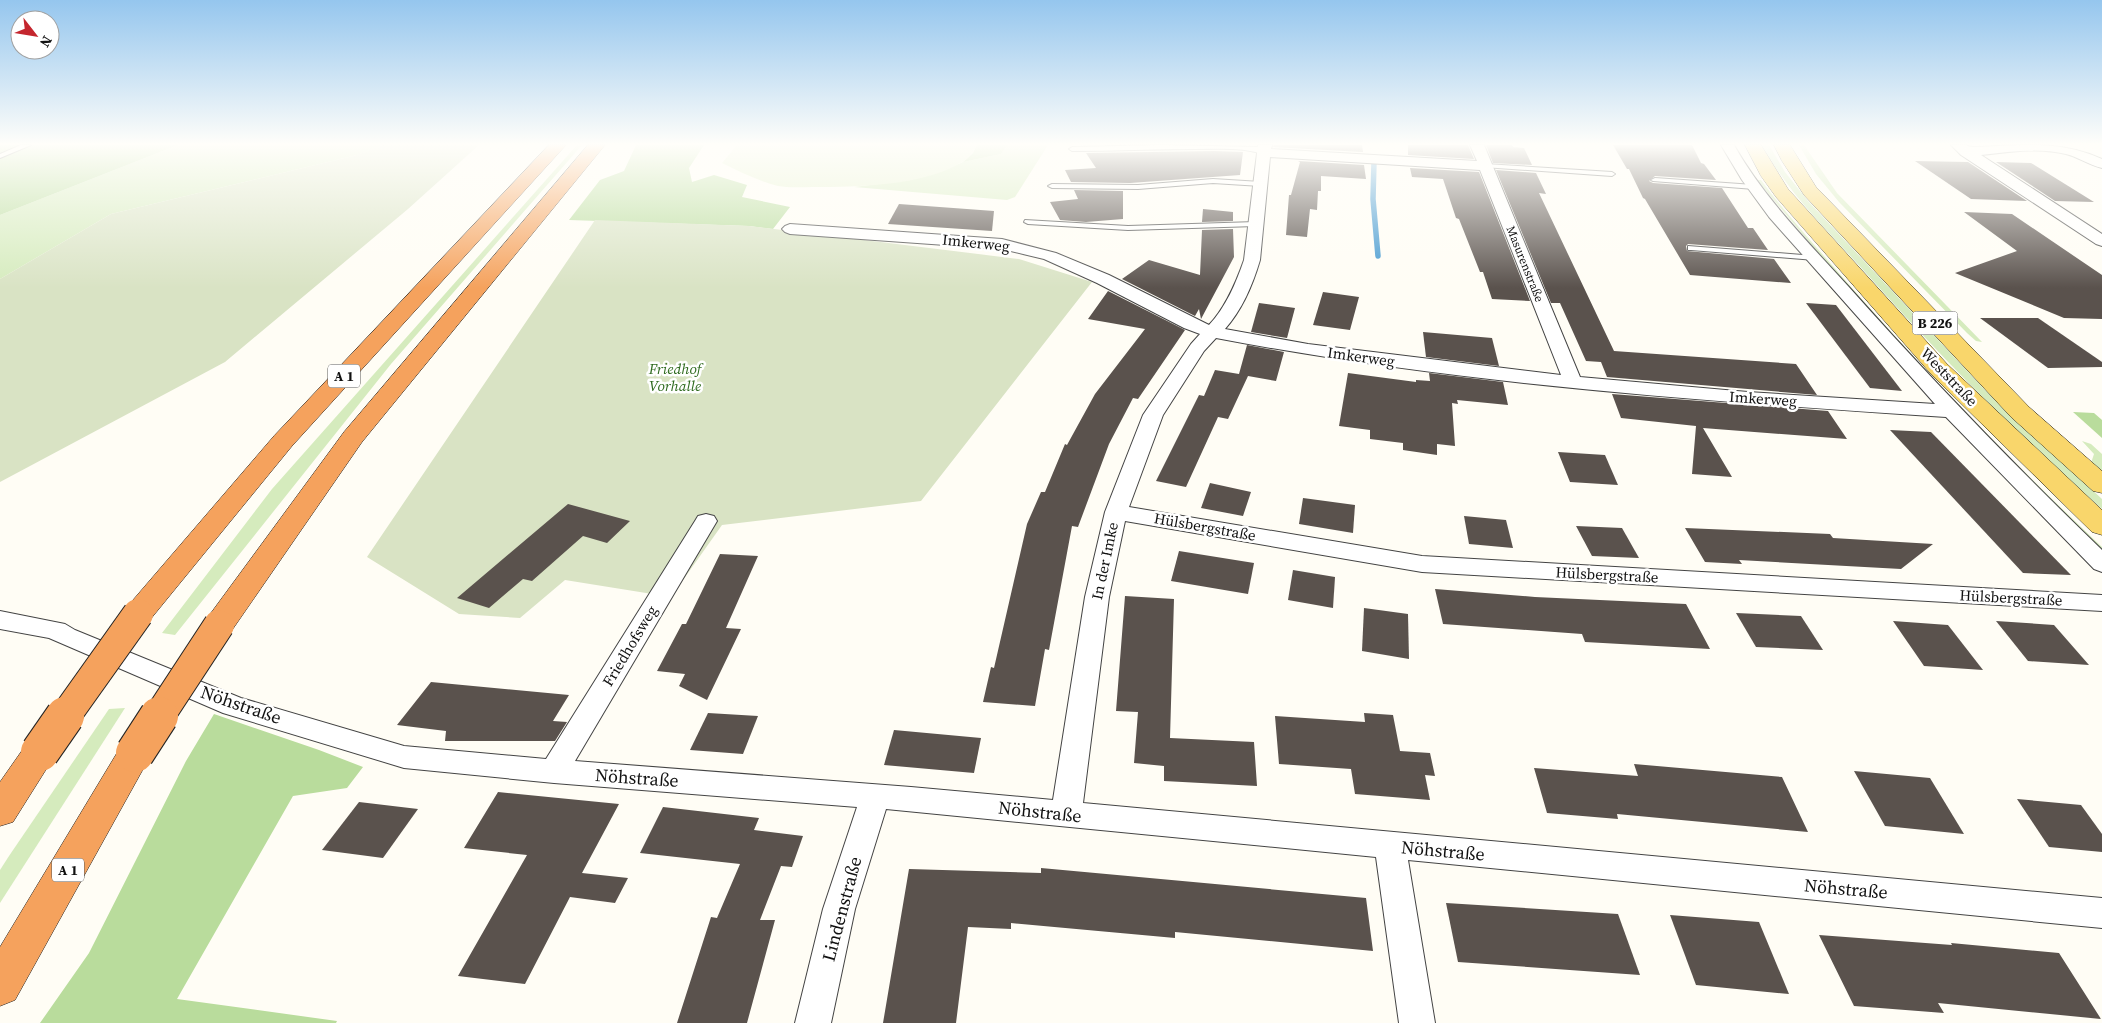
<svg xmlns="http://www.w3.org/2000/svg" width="2102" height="1023" font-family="'Source Serif 4',serif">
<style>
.green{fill:#d5ebbd}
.forest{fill:#b9dc9c}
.cemetery{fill:#d9e3c4}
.pitch{fill:#e6f2cf}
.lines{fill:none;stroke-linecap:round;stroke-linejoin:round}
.stream{stroke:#3f96cf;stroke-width:5.5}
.building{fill:#5a524d}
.lane-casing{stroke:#444;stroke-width:2}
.street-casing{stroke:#444;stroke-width:2}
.primary-casing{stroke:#222;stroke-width:1}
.highway-casing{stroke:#222;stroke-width:1}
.lane{fill:#fff;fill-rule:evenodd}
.street{fill:#fff;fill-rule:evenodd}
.primary{fill:#f9d66b;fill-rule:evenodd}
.highway{fill:#f5a25d;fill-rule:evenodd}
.highway-bridge-far1-casing{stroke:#222;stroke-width:32;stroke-linecap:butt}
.highway-bridge-casing{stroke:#222;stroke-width:40;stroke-linecap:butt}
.highway-bridge-far1{stroke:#f5a25d;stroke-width:30}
.highway-bridge{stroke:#f5a25d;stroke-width:38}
.labels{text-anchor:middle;stroke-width:5;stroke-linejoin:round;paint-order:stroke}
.far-street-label{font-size:12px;fill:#111;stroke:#fff}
.shield{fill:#fff;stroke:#585858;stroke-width:1}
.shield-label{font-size:14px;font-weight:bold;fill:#111}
.street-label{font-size:15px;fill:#111;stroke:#fff}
.park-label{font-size:15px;font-style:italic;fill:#2f6b1f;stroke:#fff}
.near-street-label{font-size:18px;fill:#111;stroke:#fff}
</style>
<rect width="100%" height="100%" fill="#fffdf5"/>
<g class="green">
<polygon points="178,145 382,145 357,155 111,214 0,279 0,215"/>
<polygon points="577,145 582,145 391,364 175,635 162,633 272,489"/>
<polygon points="1008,145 1048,145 1015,197 1007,200 854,187 910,180 942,171 963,162 1001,154"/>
<path d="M1762 145H1769L1785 172 1808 201 1985 390 2102 499V509C2017 435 1939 355 1864 271 1828 231 1788 193 1762 145Z"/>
<polygon points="1799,145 1804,145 1837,193 1982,342 1976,341 1967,333 1839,202 1816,174"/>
<path d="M1757 180H1761C1789 218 1821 252 1851 287 1931 378 2014 464 2102 547V553L2052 505 1866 310Z"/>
<polygon points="2082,441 2091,444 2102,454 2102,472 2091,463 2094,454"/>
<polygon points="125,708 0,903 0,870 9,856 109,709"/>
</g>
<g class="forest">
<polygon points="0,145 178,145 0,215"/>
<polygon points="636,145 704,145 689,168 692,182 714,175 747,185 742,197 790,207 773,229 749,226 569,220 600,180 624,171"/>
<polygon points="977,145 1008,145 1001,154 963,162 973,153"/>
<polygon points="2073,412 2094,413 2102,420 2102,438"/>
<polygon points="214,714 319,750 363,767 347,788 293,796 177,999 337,1021 336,1023 40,1023 89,953 186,761"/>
</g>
<g class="cemetery">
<polygon points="382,145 479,145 408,209 225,362 0,482 0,279 111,214 357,155"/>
<polygon points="595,220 749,226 1019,259 1092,282 921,501 722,525 671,597 565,580 520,618 459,614 367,557"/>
</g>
<path class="pitch" d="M737 145H977C973 152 969 159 962 162 924 186 856 187 813 187 802 187 789 188 778 186 759 181 740 172 722 163Z"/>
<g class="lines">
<polyline class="stream" points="1374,162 1373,199 1378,256"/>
</g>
<g class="building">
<polygon points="1274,145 1362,145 1363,152 1273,147"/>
<polygon points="1408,145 1468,145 1474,159 1408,155"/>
<polygon points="1486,145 1512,145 1513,147 1524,148 1532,165 1493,163"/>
<polygon points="1613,145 1692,145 1701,163 1704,164 1716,180 1655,176 1649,181 1653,183 1722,188 1748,228 1753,228 1768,250 1688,244 1686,246 1687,251 1774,259 1791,283 1690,275 1645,199 1643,198 1629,169 1627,169"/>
<polygon points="1214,151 1243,152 1240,175 1130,183 1071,182 1065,170 1096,168 1086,153"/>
<polygon points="1298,161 1364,165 1366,179 1321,176 1321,191 1318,191 1317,210 1310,209 1307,237 1286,235 1289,195 1291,195 1300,162"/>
<polygon points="1915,161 1968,162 2027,201 1971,199"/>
<polygon points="1996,162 2031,163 2094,202 2055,201"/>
<polygon points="1410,168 1479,172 1530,301 1492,299 1483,272 1480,272 1459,219 1456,218 1443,179 1412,177"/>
<polygon points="1496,170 1536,173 1546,194 1539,193 1614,351 1796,364 1817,395 1607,377 1601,362 1586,361 1560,303 1551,303"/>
<polygon points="1074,190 1123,191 1123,219 1086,222 1060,220 1050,202 1078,199"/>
<polygon points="899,204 994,211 992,231 888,224"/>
<polygon points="1203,209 1233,212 1233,221 1202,222"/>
<polygon points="1964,212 2012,214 2102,275 2102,319 2064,318 1955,273 2017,251"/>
<polygon points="1233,229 1234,257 1201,319 1199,309 1195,316 1122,279 1149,260 1200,275 1202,230"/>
<polygon points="1108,291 1185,330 1138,399 1133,398 1109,444 1078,527 1072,526 1049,650 1045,649 1035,706 983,702 991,667 994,668 1027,524 1041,492 1045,492 1065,444 1067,445 1095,394 1145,329 1088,319"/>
<polygon points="1323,292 1359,297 1350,330 1313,325"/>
<polygon points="1259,303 1295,308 1287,338 1251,332"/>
<polygon points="1806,303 1836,305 1902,391 1870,388"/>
<polygon points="1980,318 2038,318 2102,362 2102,367 2048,368"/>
<polygon points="1423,332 1492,338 1499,366 1426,357"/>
<polygon points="1247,345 1284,352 1276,381 1248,376 1228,419 1218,417 1186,487 1156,481 1199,395 1204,396 1215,370 1239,374"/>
<polygon points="1348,373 1416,382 1416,380 1430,381 1429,373 1503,382 1508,405 1457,400 1458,404 1452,403 1455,446 1437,444 1437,455 1403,450 1403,443 1370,439 1370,430 1339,426"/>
<polygon points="1612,394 1828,411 1847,439 1703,428 1732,477 1692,474 1696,426 1621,418"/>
<polygon points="1890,430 1931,432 2071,575 2023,573"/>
<polygon points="1558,452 1605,455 1618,485 1570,482"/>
<polygon points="1210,483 1251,492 1243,516 1201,508"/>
<polygon points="1303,498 1355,505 1353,533 1299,524"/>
<polygon points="568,504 630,521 607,543 583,536 532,581 523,579 489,608 457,598"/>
<polygon points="1464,516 1506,520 1513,548 1469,544"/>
<polygon points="1576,526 1622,528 1639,558 1592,556"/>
<polygon points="1685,528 1830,534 1833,538 1933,544 1901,569 1739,560 1742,564 1705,562"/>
<polygon points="1179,551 1254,563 1248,594 1171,581"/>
<polygon points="720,554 758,556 726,628 741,629 707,700 679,686 685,674 657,671 682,624 686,624"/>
<polygon points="1293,570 1335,577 1333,608 1288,600"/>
<polygon points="1435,589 1535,597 1686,604 1710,649 1585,642 1582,634 1443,624"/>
<polygon points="1125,596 1174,599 1170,738 1254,742 1257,786 1164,781 1164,766 1134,763 1138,712 1116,711"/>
<polygon points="1364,608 1408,614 1409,659 1362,651"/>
<polygon points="1736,613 1801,616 1823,650 1756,647"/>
<polygon points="1893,621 1948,625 1983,670 1924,666"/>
<polygon points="1996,621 2054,625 2089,665 2028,661"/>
<polygon points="431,682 569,695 553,721 567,722 555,741 445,741 446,731 397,725"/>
<polygon points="708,713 758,716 743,754 690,750"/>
<polygon points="1364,713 1393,715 1400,751 1430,753 1435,776 1425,775 1430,800 1355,794 1351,769 1279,764 1275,716 1365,722"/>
<polygon points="894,730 981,738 974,773 884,765"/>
<polygon points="1634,764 1782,777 1808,832 1617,814 1618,819 1547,813 1534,768 1638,776"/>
<polygon points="1854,771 1930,778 1964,834 1885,826"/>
<polygon points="498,792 619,804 582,873 628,878 615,903 570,897 525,984 458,976 527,855 464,848"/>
<polygon points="2017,799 2081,805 2102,834 2102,852 2049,847"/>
<polygon points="359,802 418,809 383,858 322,850"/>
<polygon points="663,807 759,818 754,830 803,836 792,867 781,866 760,920 775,920 747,1023 677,1023 711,917 717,918 740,864 640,853"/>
<polygon points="1041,868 1366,898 1373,951 1175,932 1175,938 1011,923 1011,929 968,927 956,1023 883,1023 909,869 1041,873"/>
<polygon points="1446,903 1618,914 1640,975 1458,962"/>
<polygon points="1670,915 1759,922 1789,994 1696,985"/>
<polygon points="1819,935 1952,945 1951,943 2059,953 2101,1019 1938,1003 1944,1013 1854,1006"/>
</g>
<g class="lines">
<g class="lane-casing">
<g id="lane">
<polygon points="21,145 31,145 0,158 0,154"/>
<path d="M1161 145 1259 147 1268 153 1265 155C1244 147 1219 149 1196 149 1155 149 1113 151 1072 151L1069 149 1072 147Z"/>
<polygon points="1485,164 1612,172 1615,174 1612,176 1483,167 1482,166"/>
<polygon points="1655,178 1754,185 1758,187 1754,189 1653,181 1651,180"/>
<polygon points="1213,179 1261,182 1265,184 1261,186 1213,183 1138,189 1052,188 1048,186 1052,184 1138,185"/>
<polygon points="1025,220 1128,226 1256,222 1260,224 1256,226 1128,230 1028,224 1024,222"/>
<polygon points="1688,246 1815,256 1819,258 1815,260 1691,250 1688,250"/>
</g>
</g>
<g class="street-casing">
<g id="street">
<path d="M1258 145H1272L1271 149 1477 161 1470 145H1484L1580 377 1748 392 1935 404 1769 217 1742 180 1721 145H1734C1764 198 1807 241 1848 286 1929 377 2014 465 2102 550V572L2094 569 1946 417C1702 401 1457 384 1216 338L1204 351 1163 415 1129 507 1422 556 2102 595V611L1422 572 1125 521 1109 597 1083 803 2102 898V928L1408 860 1435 1023H1399L1376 857 886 809 855 909 831 1023H795L823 909 857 807 554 783 404 768 223 713 49 638 0 629V611L65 624 75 630 241 698 404 746 546 759 695 521 698 516 706 514 714 516 717 521 575 761 911 787 1053 800 1085 597 1105 512 1143 415 1191 344 1200 334 1184 328 1097 283 1044 259 1002 249 790 234 785 232 782 229 785 226 790 224 1002 239 1056 253 1109 275 1209 325C1226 307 1236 283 1244 260ZM1270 157 1480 170 1561 375 1308 344 1225 329C1242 310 1253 284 1260 260Z"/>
<path d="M1951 145C1955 145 1962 144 1966 145 1968 146 1971 147 1973 147 2019 146 2058 139 2102 159V168C2089 165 2078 157 2066 154 2038 147 2009 152 1981 155L2102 234V246L2096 244 1961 155Z"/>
</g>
</g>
<g class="primary-casing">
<g id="primary">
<polygon points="1745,145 1761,145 1788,189 1947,364 2102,510 2102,535 2092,532 1931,374 1776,197 1761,176"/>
<polygon points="1774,145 1790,145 1816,187 2029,407 2102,471 2102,493 2093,491 2011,417 1804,195 1782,161"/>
</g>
</g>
<g class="highway-casing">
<g id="highway">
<polygon points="549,145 566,145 292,446 149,621 138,625 127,621 123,614 127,607 274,436"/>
<polygon points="588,145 605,145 362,442 230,633 219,636 208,633 203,625 208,617 344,432"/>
<polygon points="40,738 52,742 57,752 13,822 0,826 0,782 28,742"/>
<polygon points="135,739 147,743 152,753 15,1000 0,1006 0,947 123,743"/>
</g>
</g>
<use href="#lane" class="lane"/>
<use href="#street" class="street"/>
<use href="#primary" class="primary"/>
<use href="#highway" class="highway"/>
<g class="highway-bridge-far1-casing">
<g id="highway-bridge-far1">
<polyline points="64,718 138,614"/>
<polyline points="158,718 219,625"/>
</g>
</g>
<g class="highway-bridge-casing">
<g id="highway-bridge">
<polyline points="40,752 65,716"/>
<polyline points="135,753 159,716"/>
</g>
</g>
<use href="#highway-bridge-far1" class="highway-bridge-far1"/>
<use href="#highway-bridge" class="highway-bridge"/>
</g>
<linearGradient id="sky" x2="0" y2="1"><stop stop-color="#95c6ee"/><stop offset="0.5" stop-color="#fffefa"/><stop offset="1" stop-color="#fffefa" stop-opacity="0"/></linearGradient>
<rect width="2102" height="288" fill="url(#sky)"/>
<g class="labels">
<g class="far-street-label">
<text transform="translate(1525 264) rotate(68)" y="4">Masurenstraße</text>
</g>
<g class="shield">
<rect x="1912.5" y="311.5" width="45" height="23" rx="4"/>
<rect x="328" y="364.5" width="32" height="23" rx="4"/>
<rect x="52" y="858.5" width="32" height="23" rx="4"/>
</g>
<g class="shield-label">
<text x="1935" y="328">B 226</text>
<text x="344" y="381">A 1</text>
<text x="68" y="875">A 1</text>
</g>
<g class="street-label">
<text transform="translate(976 243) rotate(6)" y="5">Imkerweg</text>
<text transform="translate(1361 357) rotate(8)" y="5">Imkerweg</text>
<text transform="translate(1949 377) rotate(46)" y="5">Weststraße</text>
<text transform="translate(1763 399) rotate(4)" y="5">Imkerweg</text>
<text transform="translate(1205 527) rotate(10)" y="5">Hülsbergstraße</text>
<text transform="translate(1105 561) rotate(-78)" y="5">In der Imke</text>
<text transform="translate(1607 575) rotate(3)" y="5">Hülsbergstraße</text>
<text transform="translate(2011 598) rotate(3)" y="5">Hülsbergstraße</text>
<text transform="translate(630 646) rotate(-59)" y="5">Friedhofsweg</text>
</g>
<g class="park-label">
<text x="675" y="374">Friedhof<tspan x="675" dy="17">Vorhalle</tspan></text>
</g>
<g class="near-street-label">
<text transform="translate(241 705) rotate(19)" y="6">Nöhstraße</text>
<text transform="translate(637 778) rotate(4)" y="6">Nöhstraße</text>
<text transform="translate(1040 812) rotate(6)" y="6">Nöhstraße</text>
<text transform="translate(1443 851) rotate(5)" y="6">Nöhstraße</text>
<text transform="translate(1846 889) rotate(5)" y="6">Nöhstraße</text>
<text transform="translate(842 909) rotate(-75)" y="6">Lindenstraße</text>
</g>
</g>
<g transform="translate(35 35) rotate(121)"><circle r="24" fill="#ffffff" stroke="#a0a0a0"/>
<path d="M0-4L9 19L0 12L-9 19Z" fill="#c4262e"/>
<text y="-8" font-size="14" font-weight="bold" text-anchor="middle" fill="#111111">N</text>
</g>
</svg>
